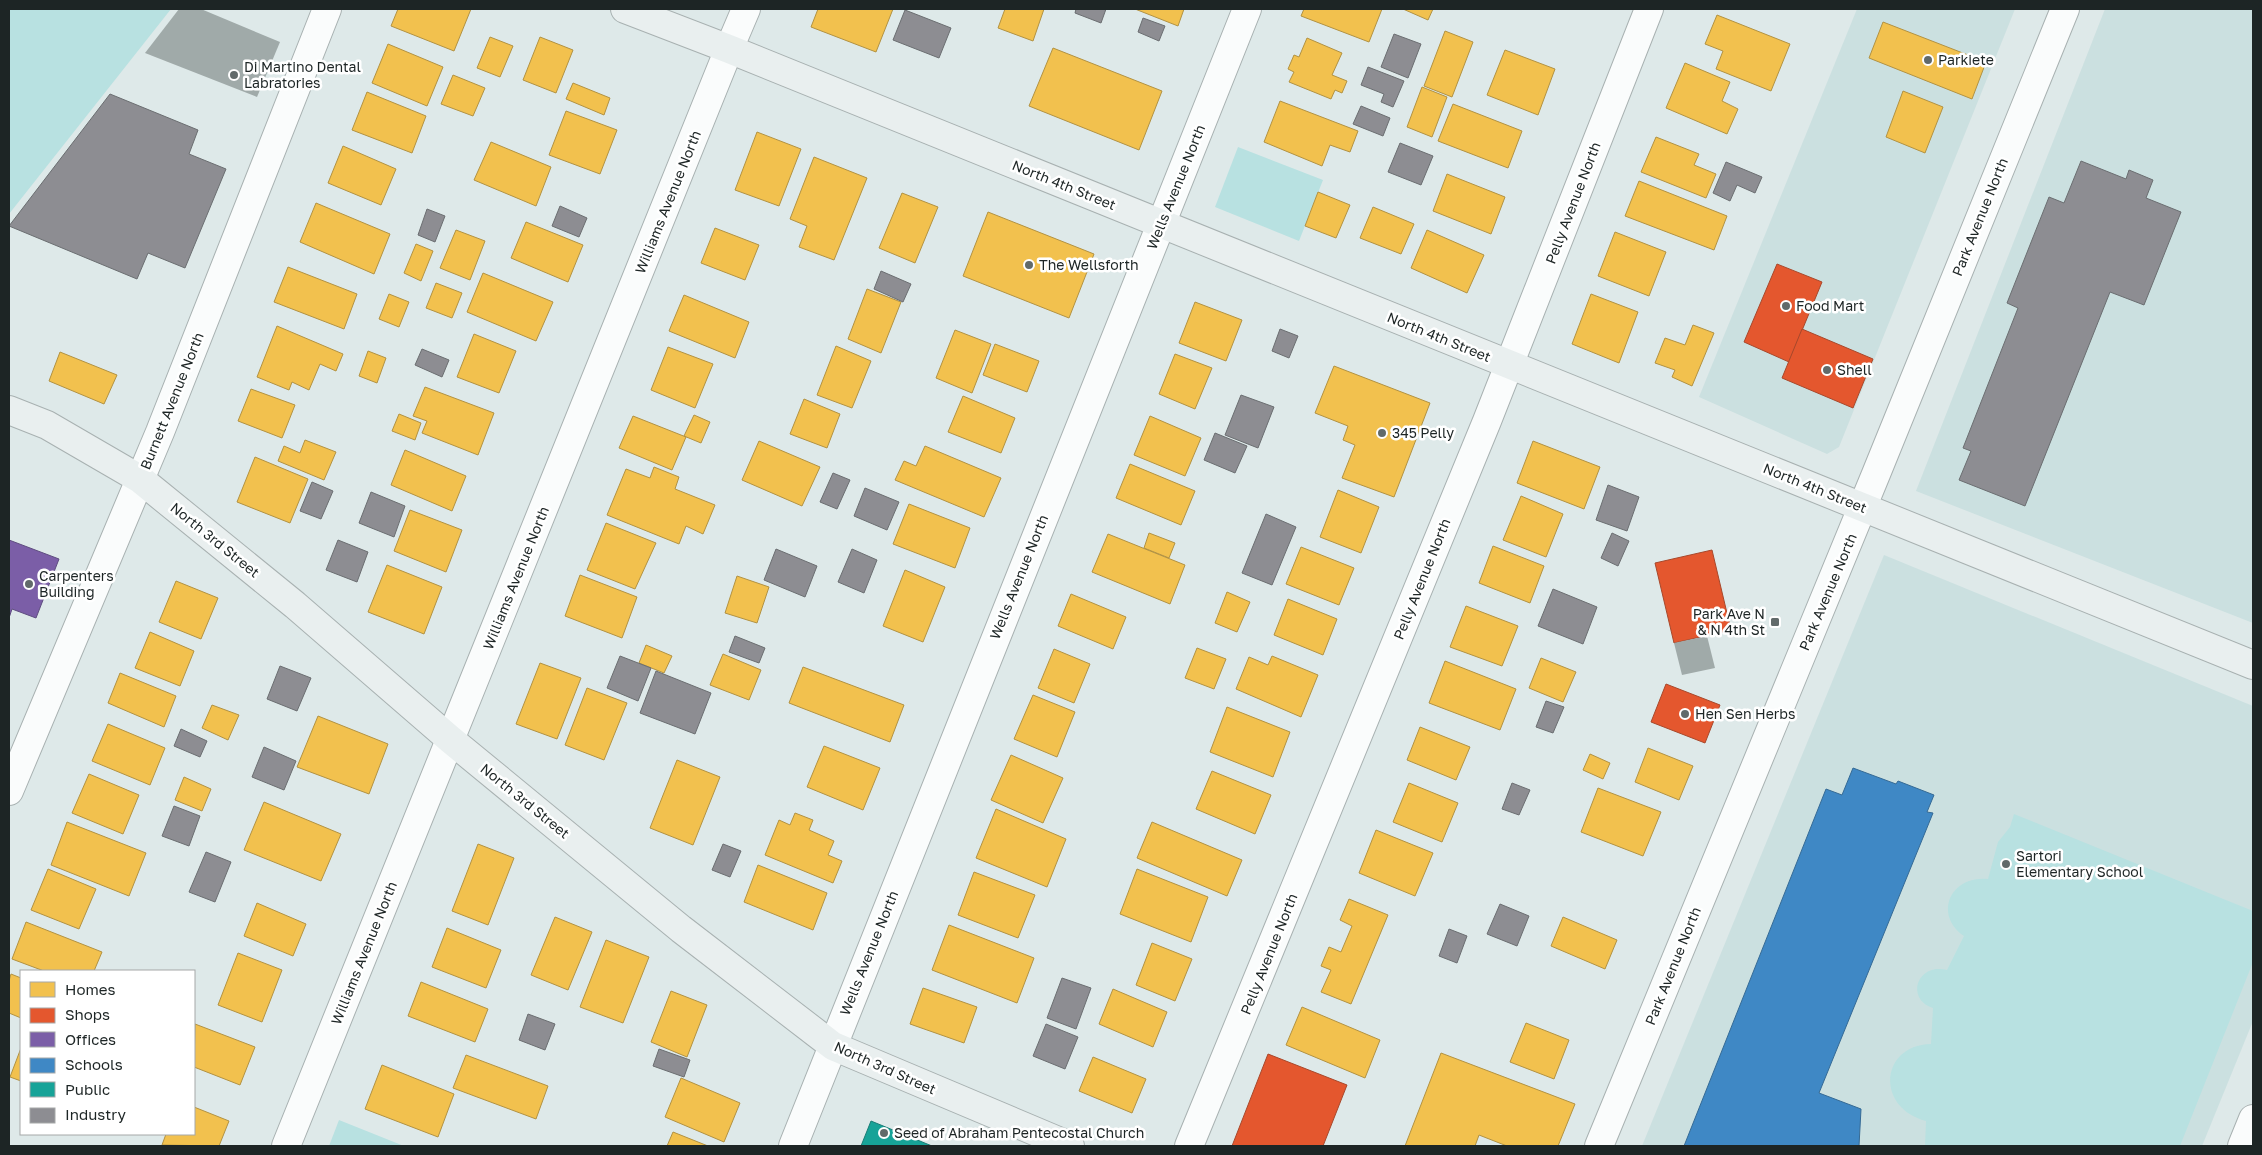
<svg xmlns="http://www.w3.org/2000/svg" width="2262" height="1155" font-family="'Golos Text',sans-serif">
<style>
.built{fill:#cbe0e0}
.green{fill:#b8e1e1}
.homes{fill:#f2c14e;stroke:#b29242}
.shops{fill:#e4572e;stroke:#a8482b}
.offices{fill:#7b5ea7;stroke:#5f4d80}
.schools{fill:#3f88c5;stroke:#356a95}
.public{fill:#17a398;stroke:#197d76}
.industry{fill:#8d8d92;stroke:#6b6e71}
.building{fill:#a0aaa9}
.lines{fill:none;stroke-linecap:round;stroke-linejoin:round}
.minor-casing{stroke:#a8b1b1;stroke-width:30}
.tertiary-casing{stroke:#a8b1b1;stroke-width:30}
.secondary-casing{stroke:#a8b1b1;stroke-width:30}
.minor{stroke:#fafcfc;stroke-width:28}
.tertiary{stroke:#fafcfc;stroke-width:28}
.secondary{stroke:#e9efef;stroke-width:28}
.poi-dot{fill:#616a6a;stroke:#fff;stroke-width:2}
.labels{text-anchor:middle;stroke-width:5;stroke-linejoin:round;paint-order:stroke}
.poi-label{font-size:14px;fill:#1d2525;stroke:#fff;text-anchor:start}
.street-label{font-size:14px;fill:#1d2525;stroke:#fff}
</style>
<rect width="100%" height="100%" fill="#dee9e9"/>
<g class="built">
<polygon points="1857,9 2015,9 1839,447 1827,454 1699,397"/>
<polygon points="2105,9 2253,9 2253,623 1916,491"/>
<polygon points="1884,555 2253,706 2253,1021 2202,1146 1642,1146"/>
</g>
<g class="green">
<polygon points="9,9 171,9 9,214"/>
<polygon points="1238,147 1323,180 1299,241 1215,207"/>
<path d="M2014 814 2253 911V962L2180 1146H1925L1926 1121C1875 1108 1880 1045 1931 1044L1933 1008C1905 999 1917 962 1947 970L1964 936C1933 915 1950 875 1988 879L1998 842 2010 827Z"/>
<polygon points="339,1120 404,1146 329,1146"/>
</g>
<g class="homes">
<polygon points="398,9 471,9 454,51 391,26"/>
<polygon points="818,9 893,9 876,52 811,27"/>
<polygon points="1005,9 1044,9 1033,41 998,28"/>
<polygon points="1135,9 1184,9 1178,26"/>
<polygon points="1304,9 1382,9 1369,42 1301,16"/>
<polygon points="1403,9 1433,9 1428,20"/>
<polygon points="1717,15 1790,44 1771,91 1716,69 1723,51 1705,44"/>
<polygon points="1883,22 1986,62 1972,99 1869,58"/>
<polygon points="1445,31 1473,42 1452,97 1424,86"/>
<polygon points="490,37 513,46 500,77 477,68"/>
<polygon points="540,37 573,50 556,93 523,80"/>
<polygon points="1307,38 1342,53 1332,75 1347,81 1342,93 1335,90 1331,99 1289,82 1294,72 1288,69 1294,55 1299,57"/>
<polygon points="388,44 443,67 427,106 372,83"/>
<polygon points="1053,48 1162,91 1139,150 1029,106"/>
<polygon points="1505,50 1555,69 1538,115 1487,95"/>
<polygon points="1685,63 1730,82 1722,101 1738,109 1727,134 1666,108"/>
<polygon points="453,75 485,88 473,116 441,104"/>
<polygon points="573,83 610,98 604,115 566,99"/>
<polygon points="1422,87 1447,97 1432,137 1407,127"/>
<polygon points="1903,91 1943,107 1925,153 1886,137"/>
<polygon points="367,92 426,116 412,153 352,130"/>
<polygon points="1280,101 1358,131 1350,152 1330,145 1322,166 1264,142"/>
<polygon points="1453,104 1522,131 1508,168 1438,141"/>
<polygon points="566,111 617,130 600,174 549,155"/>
<polygon points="757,132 801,149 779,206 735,190"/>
<polygon points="1656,137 1699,154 1694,165 1716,174 1706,198 1641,172"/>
<polygon points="491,142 551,167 536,206 474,180"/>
<polygon points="343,146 396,169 381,205 328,183"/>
<polygon points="814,157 867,178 834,260 799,247 807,226 790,219"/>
<polygon points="1447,174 1505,197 1491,234 1433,211"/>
<polygon points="1639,181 1727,216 1714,250 1625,216"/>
<polygon points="1318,192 1350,205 1336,238 1305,226"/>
<polygon points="902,193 938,207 915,263 879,248"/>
<polygon points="316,203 390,234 374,274 300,242"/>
<polygon points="1373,207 1414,224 1401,254 1360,238"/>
<polygon points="988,212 1094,254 1069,318 963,276"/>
<polygon points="526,222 583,245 568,282 511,258"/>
<polygon points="715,228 759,245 745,280 701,263"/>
<polygon points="456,230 485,241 470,280 440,268"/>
<polygon points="1427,230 1484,255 1467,293 1411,268"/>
<polygon points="1615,232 1666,252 1649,296 1598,276"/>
<polygon points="416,244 433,251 421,281 404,273"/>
<polygon points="288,267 357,294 344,329 274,302"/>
<polygon points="483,273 553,302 536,341 467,312"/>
<polygon points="436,283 462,293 452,318 426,308"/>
<polygon points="867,289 901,302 881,353 848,339"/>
<polygon points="389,294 409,302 399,327 379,319"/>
<polygon points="1591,294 1638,312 1619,363 1572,344"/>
<polygon points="684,295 749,322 735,358 669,331"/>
<polygon points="1195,302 1242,320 1226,361 1179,343"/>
<polygon points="1693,325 1714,333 1692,386 1672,377 1675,370 1655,363 1665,338 1685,345"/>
<polygon points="277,326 343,354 336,371 320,364 309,390 292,382 289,390 257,377"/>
<polygon points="955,330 991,344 972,393 936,378"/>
<polygon points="474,334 516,351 499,393 457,377"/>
<polygon points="995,344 1039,361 1027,392 983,375"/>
<polygon points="836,346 871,361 852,408 817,395"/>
<polygon points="668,347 713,364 695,408 651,390"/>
<polygon points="368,351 386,358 377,383 359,376"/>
<polygon points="60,352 117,375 104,404 49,381"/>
<polygon points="1175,354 1212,368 1195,409 1159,394"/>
<polygon points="1334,366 1430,403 1394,497 1342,478 1355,445 1343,440 1348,426 1315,413"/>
<polygon points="425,387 494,413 478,455 422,433 427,421 413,416"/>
<polygon points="251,389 295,405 282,438 238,421"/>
<polygon points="963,396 1015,418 1001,453 948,432"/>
<polygon points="804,399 840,414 827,448 790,434"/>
<polygon points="399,414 421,423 415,440 392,431"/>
<polygon points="694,415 710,422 701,443 684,436"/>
<polygon points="633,416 686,437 672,470 619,448"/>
<polygon points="1150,416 1201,438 1185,476 1134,455"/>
<polygon points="305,440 336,452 324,480 278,461 284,446 300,453"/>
<polygon points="759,441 820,467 802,506 742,480"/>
<polygon points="1533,441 1600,467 1584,509 1517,483"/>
<polygon points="925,446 1001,478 984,517 895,480 904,461 916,466"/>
<polygon points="405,450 466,476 452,511 391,485"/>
<polygon points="255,457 308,479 290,523 237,502"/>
<polygon points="1130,464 1195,491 1181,525 1116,498"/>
<polygon points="654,467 679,477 675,489 715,505 703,534 686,526 679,544 607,515 626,469 650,478"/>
<polygon points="1338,490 1379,507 1361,553 1320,537"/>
<polygon points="1521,496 1563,514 1546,557 1503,540"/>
<polygon points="909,504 970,528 955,568 893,544"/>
<polygon points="410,510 462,530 446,572 394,551"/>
<polygon points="606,523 656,543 635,589 587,570"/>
<polygon points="1149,533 1175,543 1169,558 1144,548"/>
<polygon points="1108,534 1185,565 1170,604 1092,572"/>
<polygon points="1493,546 1544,566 1530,603 1479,583"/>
<polygon points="1301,547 1354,568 1339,605 1286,584"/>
<polygon points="387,565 442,587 424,634 368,612"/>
<polygon points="905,570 945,587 923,642 883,626"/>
<polygon points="580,575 637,597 622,638 565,616"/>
<polygon points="737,576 769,587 757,623 725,613"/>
<polygon points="176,581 218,598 201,639 159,622"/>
<polygon points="1227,592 1250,602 1237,632 1215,623"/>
<polygon points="1071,594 1126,617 1113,649 1058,626"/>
<polygon points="1288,599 1337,619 1323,655 1274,635"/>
<polygon points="1466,606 1518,626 1502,666 1450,647"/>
<polygon points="150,632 194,651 180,686 135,668"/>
<polygon points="646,645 672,656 664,673 639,663"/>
<polygon points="1197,648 1226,659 1214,689 1185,678"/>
<polygon points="1054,649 1090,664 1074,703 1038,688"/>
<polygon points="723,654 761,670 749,700 710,685"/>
<polygon points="1272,656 1318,675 1301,717 1236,689 1249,657 1268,665"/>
<polygon points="1541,658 1576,672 1563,702 1529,688"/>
<polygon points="1445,661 1516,689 1500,730 1429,703"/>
<polygon points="540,663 581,678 557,739 516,724"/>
<polygon points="803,667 904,705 890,742 789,703"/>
<polygon points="120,673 176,696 164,727 108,703"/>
<polygon points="587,688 627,703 604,760 565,745"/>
<polygon points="1033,695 1075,712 1057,757 1014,739"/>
<polygon points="212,705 239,715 228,740 202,728"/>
<polygon points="1227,707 1290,732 1273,777 1210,752"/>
<polygon points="318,716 388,744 369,794 297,767"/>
<polygon points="108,724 165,748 150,785 92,761"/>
<polygon points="1420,727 1470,747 1456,780 1407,760"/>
<polygon points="824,746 880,768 863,810 807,787"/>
<polygon points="1648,748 1693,766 1679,800 1635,782"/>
<polygon points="1590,754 1610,763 1603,779 1583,770"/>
<polygon points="1011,755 1063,778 1043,823 991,800"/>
<polygon points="677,760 720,777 693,845 650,828"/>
<polygon points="1212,771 1271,795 1255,834 1196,809"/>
<polygon points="89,774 139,795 123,834 72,813"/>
<polygon points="184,777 211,789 202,811 175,800"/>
<polygon points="1409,783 1458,803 1442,842 1393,822"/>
<polygon points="1598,788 1661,812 1643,856 1581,832"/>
<polygon points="264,802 341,834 321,881 244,850"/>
<polygon points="996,809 1066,839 1047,887 976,858"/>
<polygon points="795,813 813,820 809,830 834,841 828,855 842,861 833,883 765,855 779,820 790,825"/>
<polygon points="67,822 146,853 129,896 51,865"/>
<polygon points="1152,822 1242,860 1227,896 1137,858"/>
<polygon points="1376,830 1433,853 1415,896 1359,873"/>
<polygon points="478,844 514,858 488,925 452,911"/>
<polygon points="758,865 827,893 813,930 744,902"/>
<polygon points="48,869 96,889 79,929 31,910"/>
<polygon points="1137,869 1208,897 1191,942 1120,914"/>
<polygon points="974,872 1035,895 1018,938 958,915"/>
<polygon points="1349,899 1388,915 1351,1004 1321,992 1331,970 1321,966 1329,947 1341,952 1352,926 1340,920"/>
<polygon points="257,903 306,924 293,956 244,936"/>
<polygon points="555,917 592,932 568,990 531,975"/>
<polygon points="1563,917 1617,940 1605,969 1551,946"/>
<polygon points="26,922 102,952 94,971 44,971 12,959"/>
<polygon points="949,925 1034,958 1017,1003 932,970"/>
<polygon points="447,928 501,950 486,988 432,967"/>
<polygon points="606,940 649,957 623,1023 580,1007"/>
<polygon points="1152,943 1192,959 1175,1001 1136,985"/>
<polygon points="238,953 282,970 262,1022 218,1005"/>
<polygon points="11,974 21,978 21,1018 9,1013 9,981"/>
<polygon points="421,982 488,1009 475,1042 408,1016"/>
<polygon points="923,988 977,1007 964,1043 910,1024"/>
<polygon points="1113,989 1167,1012 1153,1047 1099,1024"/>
<polygon points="671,991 707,1005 687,1057 651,1042"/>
<polygon points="1302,1007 1380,1040 1365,1078 1286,1045"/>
<polygon points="1526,1023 1569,1040 1554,1079 1510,1062"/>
<polygon points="195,1024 255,1047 240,1085 194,1067"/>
<polygon points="21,1048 21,1081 10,1077"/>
<polygon points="1441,1053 1575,1104 1558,1146 1507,1146 1479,1135 1475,1146 1405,1146"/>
<polygon points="466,1055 548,1086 536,1119 453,1088"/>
<polygon points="1093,1057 1146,1079 1132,1113 1079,1091"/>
<polygon points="382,1065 454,1094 438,1137 365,1109"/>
<polygon points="681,1078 740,1103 724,1142 665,1117"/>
<polygon points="194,1107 229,1121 219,1146 162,1145 166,1134 194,1134"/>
<polygon points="673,1132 708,1146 667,1146"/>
</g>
<g class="shops">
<polygon points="1777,264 1822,282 1789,362 1744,342"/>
<polygon points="1802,329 1873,359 1853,408 1782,378"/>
<polygon points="1712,550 1731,630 1674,643 1655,563"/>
<polygon points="1666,684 1720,705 1705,743 1651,722"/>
<polygon points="1268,1054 1347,1085 1323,1146 1232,1146"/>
</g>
<polygon class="offices" points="9,540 59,559 36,618 12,609 9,618"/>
<polygon class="schools" points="1853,768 1896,784 1898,781 1934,795 1927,812 1933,813 1819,1093 1861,1109 1859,1146 1684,1146 1826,789 1842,795"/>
<polygon class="public" points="871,1121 932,1146 861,1146"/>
<g class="industry">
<polygon points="1076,9 1106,9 1101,23 1075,13"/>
<polygon points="905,10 951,28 939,58 893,40"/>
<polygon points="1143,18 1165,26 1159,41 1138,32"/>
<polygon points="1394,34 1421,44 1408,78 1381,67"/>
<polygon points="1368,67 1404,81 1393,107 1381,102 1384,94 1361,85"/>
<polygon points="110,94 198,130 189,154 226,169 185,268 148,253 137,279 9,226"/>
<polygon points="1361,106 1390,118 1383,136 1353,124"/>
<polygon points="1400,143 1433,156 1421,185 1388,172"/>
<polygon points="2081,161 2126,179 2129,170 2153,180 2146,198 2181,212 2144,305 2110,292 2025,506 1959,480 1971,451 1963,448 2018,308 2007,303 2049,197 2064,203"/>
<polygon points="1726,162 1762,177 1755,193 1737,185 1730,201 1713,193"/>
<polygon points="560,206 587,218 579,237 552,226"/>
<polygon points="427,209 445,216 435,242 418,235"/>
<polygon points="881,271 911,284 903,302 874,289"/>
<polygon points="1280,329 1298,336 1289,358 1272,351"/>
<polygon points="422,349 449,360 442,377 415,365"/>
<polygon points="1241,395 1274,407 1258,448 1225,435"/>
<polygon points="1215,433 1247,446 1235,473 1204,460"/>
<polygon points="833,473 850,480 837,509 820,502"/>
<polygon points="312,482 333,491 321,519 300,511"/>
<polygon points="1608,485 1639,497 1627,531 1596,520"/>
<polygon points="865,488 899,502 887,530 854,516"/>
<polygon points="371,492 405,506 394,537 359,523"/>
<polygon points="1266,514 1296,527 1272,585 1242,573"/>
<polygon points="1612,533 1629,541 1618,566 1601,558"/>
<polygon points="338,540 368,552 357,582 326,570"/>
<polygon points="776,549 817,566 805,597 764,580"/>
<polygon points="852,549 877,560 864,593 838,582"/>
<polygon points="1553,589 1597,607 1583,644 1538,626"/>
<polygon points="735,636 765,648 759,663 729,652"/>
<polygon points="620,656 651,668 638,701 607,688"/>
<polygon points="280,666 311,678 297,711 267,699"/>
<polygon points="656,671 711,693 695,734 640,713"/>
<polygon points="1546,701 1564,707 1553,733 1536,727"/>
<polygon points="181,729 207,741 200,757 174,746"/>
<polygon points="264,747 296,761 284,790 252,777"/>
<polygon points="1512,783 1530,790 1519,815 1502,809"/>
<polygon points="174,806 200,816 189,846 162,836"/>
<polygon points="723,844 741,851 730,877 712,870"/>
<polygon points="206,852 231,862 215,902 189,892"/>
<polygon points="1500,904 1529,916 1517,946 1487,934"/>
<polygon points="1449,929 1467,936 1457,963 1439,956"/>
<polygon points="1062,978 1091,988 1076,1029 1047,1018"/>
<polygon points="528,1014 555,1024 545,1050 519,1040"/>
<polygon points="1046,1024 1078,1037 1065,1069 1033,1056"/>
<polygon points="659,1049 690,1060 684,1077 653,1066"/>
</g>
<g class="building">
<polygon points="179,9 201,9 280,42 257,97 145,53"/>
<polygon points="1707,636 1715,668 1682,675 1674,643"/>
</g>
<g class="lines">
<g class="minor-casing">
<g id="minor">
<polyline points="729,49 746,9"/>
<polyline points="9,791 160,432 327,9"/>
<polyline points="793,1146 1247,9"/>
<polyline points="1189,1146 1487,421 1649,9"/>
</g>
</g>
<g class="tertiary-casing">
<g id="tertiary">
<polyline points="286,1146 729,49"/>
<polyline points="1599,1146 1876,474 2065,9"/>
<polyline points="2242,1146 2253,1119"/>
</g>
</g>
<g class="secondary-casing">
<g id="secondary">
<polyline points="625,9 729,49 2253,665"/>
<polyline points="9,410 47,425 140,479 295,605 451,740 681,929 833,1046 1070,1146"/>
</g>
</g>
<use href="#minor" class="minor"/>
<use href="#tertiary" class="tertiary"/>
<use href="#secondary" class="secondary"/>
</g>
<g class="poi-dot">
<circle cx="1928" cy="60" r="5"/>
<circle cx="234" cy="75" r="5"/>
<circle cx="1029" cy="265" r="5"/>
<circle cx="1786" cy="306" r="5"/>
<circle cx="1827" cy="370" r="5"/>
<circle cx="1382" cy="433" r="5"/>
<circle cx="29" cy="584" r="5"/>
<rect x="1770" y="617" width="10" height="10" rx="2.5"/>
<circle cx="1685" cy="714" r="5"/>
<circle cx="2006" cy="864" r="5"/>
<circle cx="884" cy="1133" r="5"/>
</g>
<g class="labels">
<g class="poi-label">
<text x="1938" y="65">Parkiete</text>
<text x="244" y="72">Di Martino Dental<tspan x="244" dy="16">Labratories</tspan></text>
<text x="1039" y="270">The Wellsforth</text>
<text x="1796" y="311">Food Mart</text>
<text x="1837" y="375">Shell</text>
<text x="1392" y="438">345 Pelly</text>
<text x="39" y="581">Carpenters<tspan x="39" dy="16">Building</tspan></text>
<text x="1765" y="619" text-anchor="end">Park Ave N<tspan x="1765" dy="16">&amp; N 4th St</tspan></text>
<text x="1695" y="719">Hen Sen Herbs</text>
<text x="2016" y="861">Sartori<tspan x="2016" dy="16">Elementary School</tspan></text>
<text x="894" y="1138">Seed of Abraham Pentecostal Church</text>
</g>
<g class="street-label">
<text transform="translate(1064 185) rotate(22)" y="5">North 4th Street</text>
<text transform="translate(1176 187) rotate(-68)" y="5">Wells Avenue North</text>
<text transform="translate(668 202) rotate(-68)" y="5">Williams Avenue North</text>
<text transform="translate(1573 203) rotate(-69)" y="5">Pelly Avenue North</text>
<text transform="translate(1980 217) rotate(-68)" y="5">Park Avenue North</text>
<text transform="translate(1439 337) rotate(22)" y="5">North 4th Street</text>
<text transform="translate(172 401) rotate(-68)" y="5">Burnett Avenue North</text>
<text transform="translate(1815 488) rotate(22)" y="5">North 4th Street</text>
<text transform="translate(215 540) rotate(39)" y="5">North 3rd Street</text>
<text transform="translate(1019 577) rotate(-68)" y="5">Wells Avenue North</text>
<text transform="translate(516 578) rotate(-68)" y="5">Williams Avenue North</text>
<text transform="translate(1422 579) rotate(-68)" y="5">Pelly Avenue North</text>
<text transform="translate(1828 592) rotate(-67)" y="5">Park Avenue North</text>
<text transform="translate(525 801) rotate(39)" y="5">North 3rd Street</text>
<text transform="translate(364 953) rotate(-68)" y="5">Williams Avenue North</text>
<text transform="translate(869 953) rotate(-68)" y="5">Wells Avenue North</text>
<text transform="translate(1269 954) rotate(-68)" y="5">Pelly Avenue North</text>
<text transform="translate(1673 966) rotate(-68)" y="5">Park Avenue North</text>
<text transform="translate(885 1068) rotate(24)" y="5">North 3rd Street</text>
</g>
</g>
<rect width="2262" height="1155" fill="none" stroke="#1d2525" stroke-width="20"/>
<rect x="20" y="970" width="175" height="165" fill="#ffffff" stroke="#a5a8a8"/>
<rect x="30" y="982" width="25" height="15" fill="#f2c14e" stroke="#a5a8a8"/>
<text x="65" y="995" font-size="15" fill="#1d2525">Homes</text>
<rect x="30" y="1008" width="25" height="15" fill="#e4572e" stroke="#a5a8a8"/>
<text x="65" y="1020" font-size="15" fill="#1d2525">Shops</text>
<rect x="30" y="1032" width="25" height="15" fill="#7b5ea7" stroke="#a5a8a8"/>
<text x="65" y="1045" font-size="15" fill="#1d2525">Offices</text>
<rect x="30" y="1058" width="25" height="15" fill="#3f88c5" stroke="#a5a8a8"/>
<text x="65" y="1070" font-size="15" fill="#1d2525">Schools</text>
<rect x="30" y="1082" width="25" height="15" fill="#17a398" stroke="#a5a8a8"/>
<text x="65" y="1095" font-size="15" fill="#1d2525">Public</text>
<rect x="30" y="1108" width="25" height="15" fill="#8d8d92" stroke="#a5a8a8"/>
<text x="65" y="1120" font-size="15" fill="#1d2525">Industry</text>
</svg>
